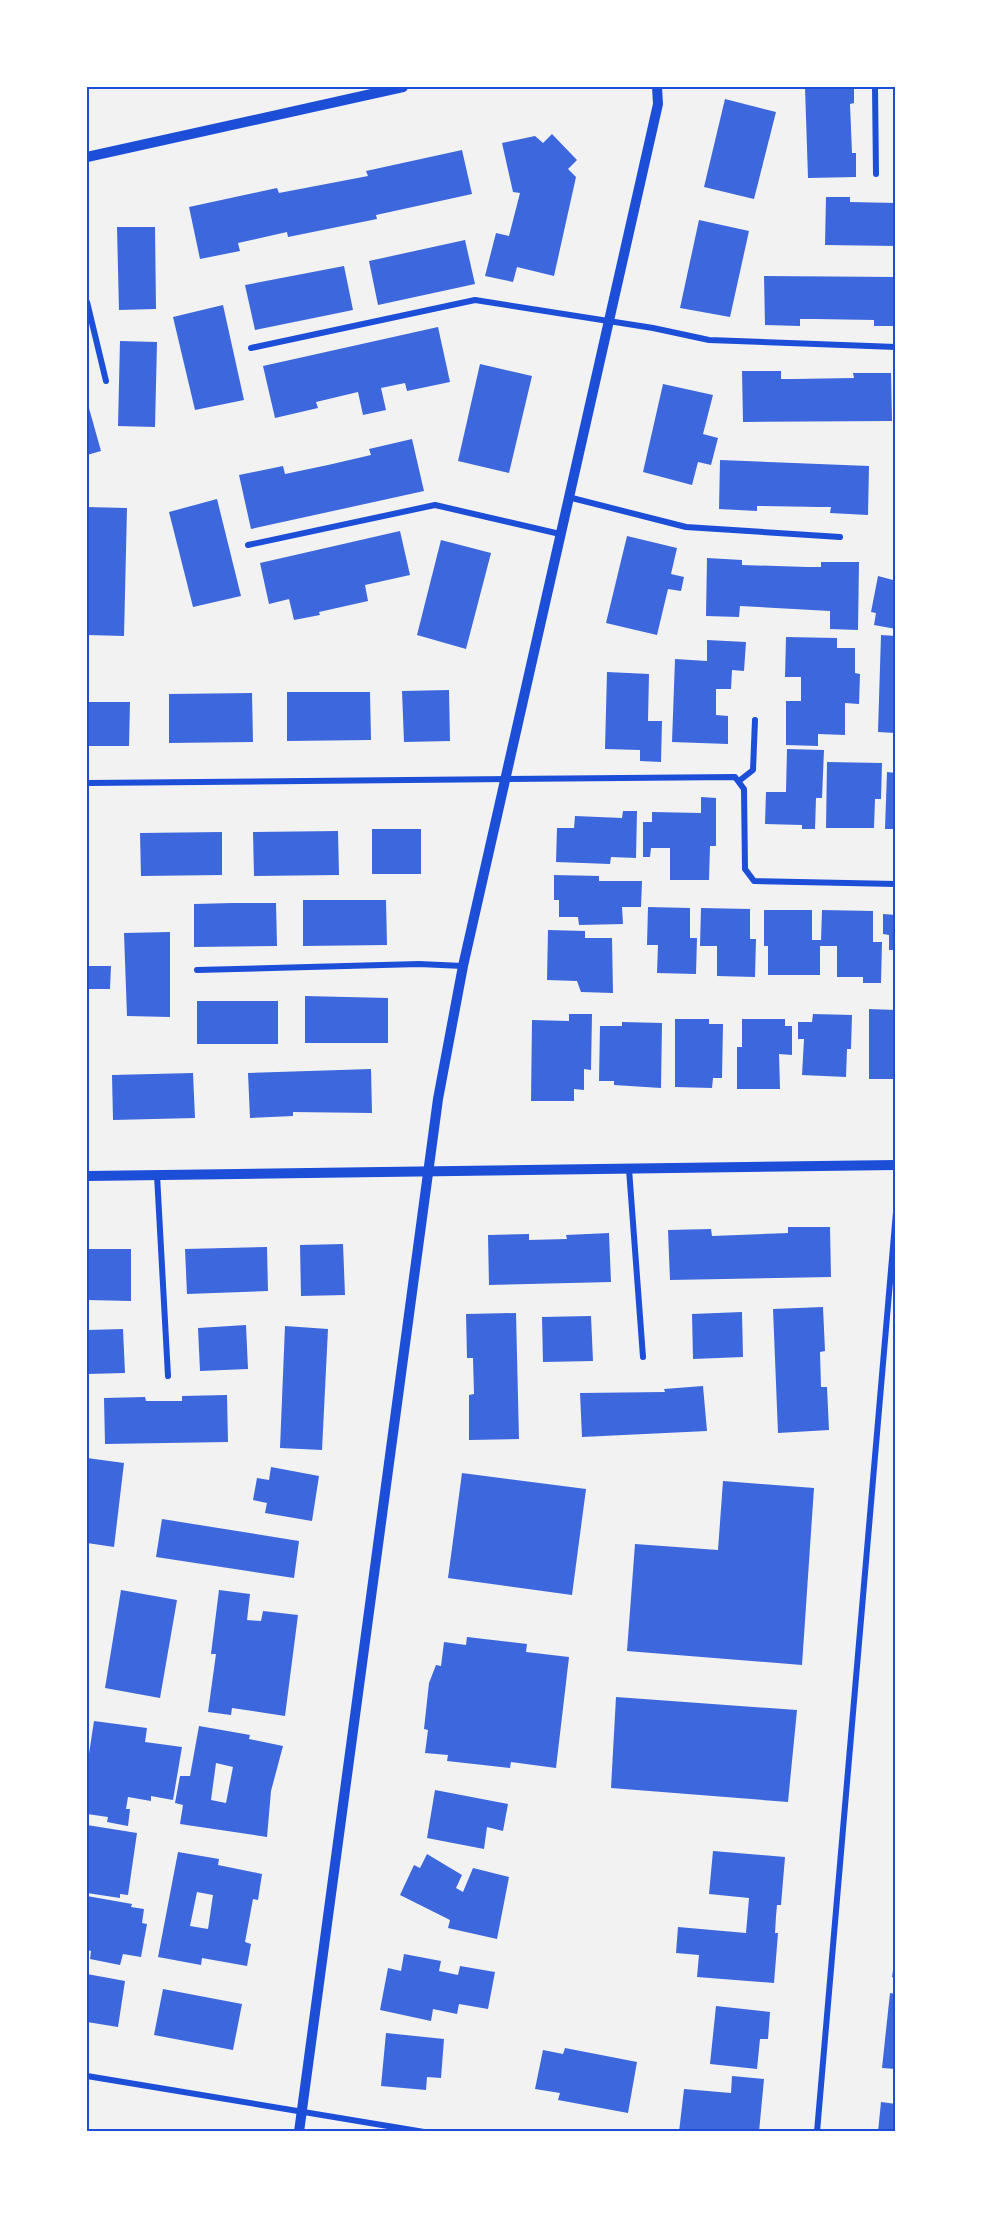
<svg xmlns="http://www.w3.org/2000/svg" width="983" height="2219" font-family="Figtree,sans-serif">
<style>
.building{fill:#3d67dc;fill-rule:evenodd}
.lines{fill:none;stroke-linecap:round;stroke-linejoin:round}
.minor{stroke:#1d4ed8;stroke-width:6}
.tertiary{stroke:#1d4ed8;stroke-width:10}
.neatline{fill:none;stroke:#1d4ed8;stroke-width:2}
</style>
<rect width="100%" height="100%" fill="#f2f2f2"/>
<g class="building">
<polygon points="805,87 854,87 854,103 850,104 852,153 856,153 856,177 808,178"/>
<polygon points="725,99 776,112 754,199 704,187"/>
<polygon points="552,134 577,160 568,169 576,177 554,276 517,267 513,282 485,276 496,233 509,236 520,193 513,192 502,143 535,136 543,143"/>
<polygon points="462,150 472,194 376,215 377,219 288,237 287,232 238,243 240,251 200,259 189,207 277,188 279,193 368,176 366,171"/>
<polygon points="826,197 850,197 850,202 896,203 896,246 825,245"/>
<polygon points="699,220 749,231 730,317 680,308"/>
<polygon points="117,227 155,227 156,309 119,310"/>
<polygon points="465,240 475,284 378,305 369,261"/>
<polygon points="344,266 353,310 255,330 245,285"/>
<polygon points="764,276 896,277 896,326 874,326 874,320 815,319 800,319 800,326 765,325"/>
<polygon points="223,305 244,400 195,410 173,317"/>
<polygon points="438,327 450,382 407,391 405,383 381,388 386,410 363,415 358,392 316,402 318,408 275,418 263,366"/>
<polygon points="120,341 157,342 155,427 118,426"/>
<polygon points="480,364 532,376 509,473 458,461"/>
<polygon points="742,371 781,371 781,379 793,379 854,378 853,373 891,373 892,421 743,422"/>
<polygon points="663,384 713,395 703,434 718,438 711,465 698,462 692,485 643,472"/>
<polygon points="87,401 101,451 87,455"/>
<polygon points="412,439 424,491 251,529 239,475 283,466 285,474 328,465 371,455 369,449"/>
<polygon points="720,460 869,466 868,515 830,513 831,507 819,507 757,506 757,511 719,509"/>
<polygon points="217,499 241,596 193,607 169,512"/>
<polygon points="87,507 127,508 124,636 87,635"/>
<polygon points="400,531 410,575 365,585 368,601 319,612 320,615 294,620 289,599 269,604 260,563"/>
<polygon points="627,536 677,548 671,574 684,577 681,591 668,589 657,635 606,623"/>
<polygon points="441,540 491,553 466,649 417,635"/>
<polygon points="707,558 742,560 742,565 807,567 821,567 821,562 859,562 858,630 830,629 830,611 740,606 739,617 706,616"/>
<polygon points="896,571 896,629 874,625 876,613 871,612 878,576 893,580"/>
<polygon points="881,635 896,636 896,733 878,732"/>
<polygon points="786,637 837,638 837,648 855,648 855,673 860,674 859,704 845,703 845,735 818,734 818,746 786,745 786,701 801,701 801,677 785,677"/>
<polygon points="707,640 746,642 744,671 732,670 731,689 716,689 716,715 728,716 728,744 672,742 675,659 707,661"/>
<polygon points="607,672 649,674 648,721 662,721 661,762 640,761 640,750 605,749"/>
<polygon points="449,690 450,741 404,742 402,691"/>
<polygon points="287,692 370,692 371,740 287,741"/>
<polygon points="252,693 253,742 169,743 169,694"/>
<polygon points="87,702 130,702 129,746 87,746"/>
<polygon points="787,749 824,750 822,798 816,798 815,829 802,829 802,825 765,824 766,792 786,792"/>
<polygon points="827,762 882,763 881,799 875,799 874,828 826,828"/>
<polygon points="887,772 896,773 896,829 885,829"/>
<polygon points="701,797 716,798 716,846 710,846 709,880 670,880 670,848 651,848 650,857 643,857 643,822 652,822 652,812 701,813"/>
<polygon points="623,811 637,811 636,858 611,857 610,864 556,862 557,828 574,828 575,816 622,818"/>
<rect x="372" y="829" width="49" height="45"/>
<polygon points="338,831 339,875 254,876 253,832"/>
<polygon points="222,832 222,875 141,876 140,833"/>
<polygon points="554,875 599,876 599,881 642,881 641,907 622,907 623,924 579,925 578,917 559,917 559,900 554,900"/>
<polygon points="303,900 386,900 387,945 303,946"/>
<polygon points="233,903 276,903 277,946 194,947 194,904"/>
<polygon points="648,907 690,908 690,938 697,938 696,974 657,973 658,945 647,945"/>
<polygon points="701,908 750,909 750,939 756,939 755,977 717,976 717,946 700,946"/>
<polygon points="764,910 812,910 812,940 821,940 822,910 873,911 873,942 882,942 881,983 863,983 863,977 837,977 837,946 820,946 820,975 768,975 768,946 764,946"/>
<polygon points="883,914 896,915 896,950 889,950 889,935 883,934"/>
<polygon points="548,930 585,931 585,938 612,938 613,993 581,992 577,981 547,980"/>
<polygon points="170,932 170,1017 127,1016 124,933"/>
<polygon points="87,966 111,966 110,989 87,989"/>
<polygon points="305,996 388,998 388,1043 305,1043"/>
<rect x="197" y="1001" width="81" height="43"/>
<polygon points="869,1009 896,1010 896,1079 869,1079"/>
<polygon points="569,1014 592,1014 591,1070 584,1069 584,1090 574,1089 574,1101 531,1101 532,1020 569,1021"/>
<polygon points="813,1014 852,1015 851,1049 847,1049 846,1077 802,1075 804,1039 798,1039 798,1022 812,1022"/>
<polygon points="675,1019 709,1019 709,1024 723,1024 722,1078 713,1078 712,1088 675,1087"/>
<polygon points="742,1019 785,1019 785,1026 792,1026 792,1055 779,1054 780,1089 737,1089 737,1047 742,1047"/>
<polygon points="622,1022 662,1023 661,1088 614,1085 614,1081 599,1081 600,1026 622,1026"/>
<polygon points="371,1069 372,1113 293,1112 293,1116 250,1118 248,1073"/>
<polygon points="193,1073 195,1118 113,1120 112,1075"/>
<polygon points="788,1227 830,1227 831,1277 670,1280 668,1230 711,1229 712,1236 788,1233"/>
<polygon points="609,1233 611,1282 489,1285 488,1235 529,1234 529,1240 567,1239 566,1235"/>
<polygon points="343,1244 345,1295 301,1296 300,1245"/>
<polygon points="267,1247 268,1291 187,1294 185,1249"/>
<polygon points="87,1249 131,1249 131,1301 87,1300"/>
<polygon points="823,1307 825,1351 820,1352 821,1387 827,1387 829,1430 778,1433 773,1309"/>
<polygon points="742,1312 743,1357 693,1359 692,1314"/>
<polygon points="516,1313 519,1439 469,1440 469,1395 474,1394 473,1358 467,1358 466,1314"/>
<polygon points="591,1316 593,1361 543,1362 542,1317"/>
<polygon points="246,1325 248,1369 200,1371 198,1328"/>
<polygon points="285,1326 328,1329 322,1450 280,1448"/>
<polygon points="123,1329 125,1373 87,1374 87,1330"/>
<polygon points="703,1386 707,1431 582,1437 580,1393 665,1392 664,1389"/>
<polygon points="227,1395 228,1442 105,1444 104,1398 145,1397 146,1401 182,1401 182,1396"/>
<polygon points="87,1458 124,1463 114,1547 87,1543"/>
<polygon points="271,1467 319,1476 312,1521 265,1513 267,1503 253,1500 257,1478 269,1480"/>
<polygon points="462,1473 586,1489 572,1595 448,1578"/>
<polygon points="723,1481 814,1488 802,1665 627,1651 635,1544 718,1550"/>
<polygon points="162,1519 299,1541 294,1578 156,1557"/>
<polygon points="121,1590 177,1600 160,1698 105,1688"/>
<polygon points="219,1590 250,1594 247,1620 261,1621 263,1611 298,1615 285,1716 232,1708 231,1715 208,1712 216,1654 211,1654"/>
<polygon points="467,1637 527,1644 526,1652 569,1657 556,1768 511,1762 510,1768 447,1761 448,1755 425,1753 428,1730 424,1729 429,1683 436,1665 441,1666 444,1642 466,1645"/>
<polygon points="616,1697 797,1710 788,1802 611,1788"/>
<polygon points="94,1721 147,1728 145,1742 182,1747 173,1800 151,1796 151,1801 128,1797 126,1809 130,1809 128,1826 107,1822 108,1817 87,1814 87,1767"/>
<path d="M199 1726 250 1735 249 1739 283 1746 271 1791 267 1837 180 1824 183 1805 175 1803 180 1776H190ZM216 1763 233 1767 226 1803 211 1800Z"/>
<polygon points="435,1790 508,1804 503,1831 487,1827 484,1849 427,1838"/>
<polygon points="87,1825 137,1833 128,1895 120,1894 120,1898 87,1893"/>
<polygon points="713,1851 785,1857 781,1905 777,1905 776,1916 775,1933 778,1933 774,1983 697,1977 699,1955 676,1953 678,1927 746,1933 749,1898 709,1894"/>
<path d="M178 1852 219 1859 218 1865 262 1874 258 1900 253 1899 245 1942 251 1944 247 1966 202 1958 201 1965 158 1957ZM197 1892 213 1895 208 1929 190 1926Z"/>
<polygon points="427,1854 462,1875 456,1888 463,1892 473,1868 509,1877 497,1939 448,1928 450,1920 400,1895 414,1865 420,1868"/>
<polygon points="87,1896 132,1904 131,1907 144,1909 142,1923 147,1924 141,1957 123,1954 120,1965 90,1959 91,1951 87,1950 89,1918 87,1917"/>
<polygon points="404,1954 441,1961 439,1971 458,1975 460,1966 495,1972 488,2009 459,2004 457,2014 433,2009 431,2021 380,2010 388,1968 401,1971"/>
<polygon points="895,1957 896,1957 896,1978 892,1977"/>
<polygon points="87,1974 125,1981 118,2027 87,2022"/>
<polygon points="163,1989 242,2004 233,2050 154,2035"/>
<polygon points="890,1993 896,1994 896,2069 882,2068"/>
<polygon points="716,2006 770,2012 768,2039 760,2039 757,2069 710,2064"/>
<polygon points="386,2033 444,2039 441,2078 427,2077 426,2090 381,2086"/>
<polygon points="565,2048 637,2062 628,2113 558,2100 560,2093 535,2089 543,2050 563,2054"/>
<polygon points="732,2076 764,2079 759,2132 730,2129 729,2132 679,2132 684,2089 731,2093"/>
<polygon points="881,2102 896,2104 896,2132 878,2132"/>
</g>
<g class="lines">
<g class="minor">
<polyline points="875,87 876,174"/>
<polyline points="87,302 106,381"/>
<polyline points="251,348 475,300 653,328 709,340 896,347"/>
<polyline points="568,497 686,527 840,537"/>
<polyline points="248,545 435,505 560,534"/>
<polyline points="739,781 753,770 755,720"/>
<polyline points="87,783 735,777 744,789 745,869 754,881 896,884"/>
<polyline points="197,970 419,964 463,966"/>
<polyline points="629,1169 643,1357"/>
<polyline points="157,1175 168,1376"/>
<polyline points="87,2076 424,2132"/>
<polyline points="817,2132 896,1212"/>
</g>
<g class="tertiary">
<polyline points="87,157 403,87"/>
<polyline points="87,1176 896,1165"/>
<polyline points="299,2132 438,1099 463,966 658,104 657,87"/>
</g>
</g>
<rect width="983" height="2219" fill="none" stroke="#ffffff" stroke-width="177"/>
<rect x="88" y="88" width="806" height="2042" class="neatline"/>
</svg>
